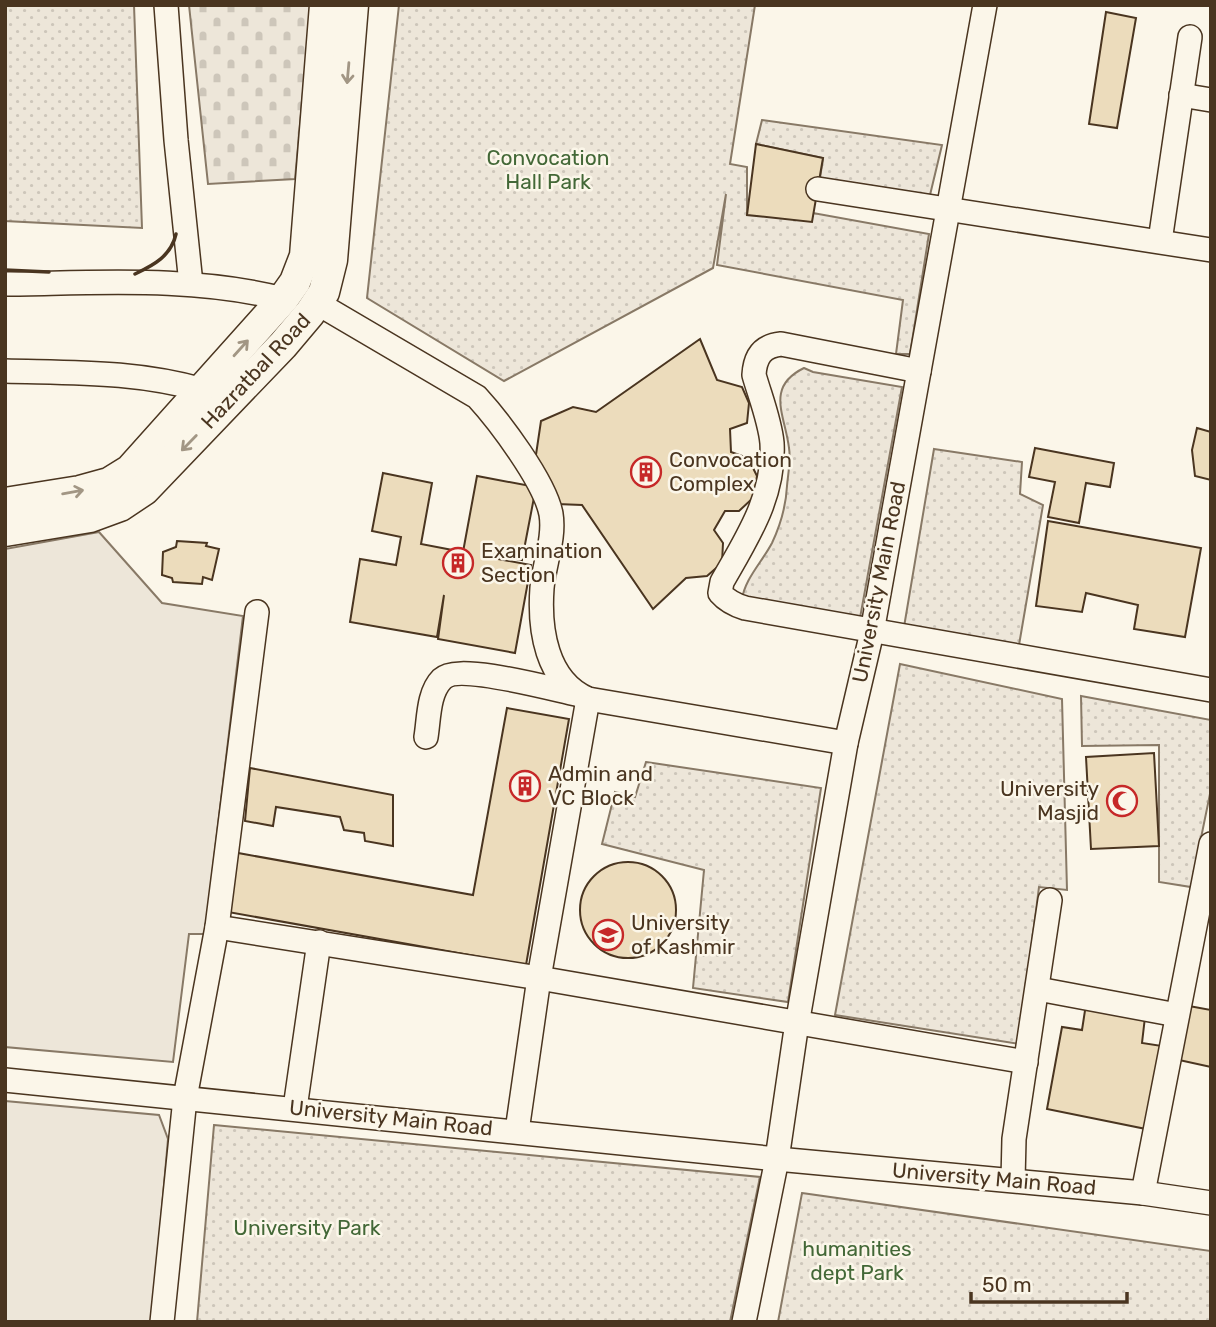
<svg xmlns="http://www.w3.org/2000/svg" width="1216" height="1327" font-family="Rubik,sans-serif">
<style>
.grass{fill:#ede6d9;stroke:#887966;stroke-width:2}
.cemetery{fill:url(#cemetery-stones);stroke:#887966;stroke-width:2}
.park{fill:url(#park-dots);stroke:#887966;stroke-width:2}
.building{fill:#ecdcbc;stroke:#4a3520;stroke-width:2}
.lines{fill:none;stroke-linecap:round;stroke-linejoin:round}
.minor-casing{stroke:#4a3520;stroke-width:26}
.major-casing{stroke:#4a3520;stroke-width:33}
.minor{stroke:#fbf6e9;stroke-width:23}
.major{stroke:#fbf6e9;stroke-width:30}
.wall{stroke:#4a3520;stroke-width:3.5}
.oneway{stroke:#a29684}
.labels{text-anchor:middle;stroke-width:5;stroke-linejoin:round;paint-order:stroke}
.park-label{font-size:21px;fill:#436837;stroke:#fbf6e9}
.street-label{font-size:21px;fill:#4a3520;stroke:#fbf6e9}
.poi-label{font-size:21px;fill:#4a3520;stroke:#fbf6e9;text-anchor:start}
</style>
<defs>
<pattern id="cemetery-stones" width="16" height="16" patternUnits="userSpaceOnUse" patternTransform="scale(1.75)"><rect width="16" height="16" fill="#ede6d9"/><path d="M2 7V4a2 2 0 0 1 4 0v3zM10 15v-3a2 2 0 0 1 4 0v3z" fill="#cdc6ba"/></pattern>
<pattern id="park-dots" width="8" height="8" patternUnits="userSpaceOnUse" patternTransform="scale(1.75)"><rect width="8" height="8" fill="#ede6d9"/><path d="M2 2h.1M6 6h.1" fill="none" stroke="#cdc6ba" stroke-width="1.8" stroke-linecap="round"/></pattern>
</defs>
<rect width="100%" height="100%" fill="#fbf6e9"/>
<g class="grass">
<polygon points="99,532 162,603 243,616 205,934 189,934 173,1062 5,1047 5,549"/>
<polygon points="5,1101 159,1115 168,1139 152,1322 5,1322"/>
</g>
<polygon class="cemetery" points="189,5 311,5 295,179 208,184"/>
<g class="park">
<polygon points="5,5 134,5 142,228 5,221"/>
<polygon points="399,5 755,5 730,164 747,167 747,215 813,213 929,234 910,354 896,354 903,300 717,265 726,194 713,268 504,381 367,298"/>
<polygon points="762,120 942,145 930,195 820,178 823,158 756,144"/>
<path d="M804 368 813 372 902 387 860 618 742 600C744 580 762 562 772 543 780 526 786 505 787 486 788 474 791 460 789 448 785 415 765 387 804 368Z"/>
<polygon points="934,449 1022,462 1020,494 1043,505 1019,645 904,627"/>
<polygon points="900,664 1062,699 1067,890 1039,887 1019,1044 835,1015"/>
<polygon points="1081,696 1211,720 1211,789 1191,887 1159,882 1159,745 1082,746"/>
<polygon points="646,762 821,788 788,1002 693,988 704,870 602,844 615,792 635,797"/>
<polygon points="214,1125 760,1177 730,1322 197,1322"/>
<polygon points="802,1193 1211,1251 1211,1322 778,1322"/>
</g>
<g class="building">
<polygon points="1106,12 1136,18 1117,128 1089,124"/>
<polygon points="756,144 823,158 812,222 747,215"/>
<polygon points="700,339 717,380 742,387 749,403 747,423 730,429 731,452 748,458 757,476 754,497 739,511 725,511 714,530 723,543 722,563 707,576 686,578 653,609 582,505 557,504 534,468 541,421 573,407 596,412"/>
<polygon points="1197,428 1211,432 1211,480 1195,476 1192,450"/>
<polygon points="1035,448 1114,463 1110,487 1086,483 1079,523 1048,517 1055,482 1029,477"/>
<polygon points="383,473 432,483 421,544 463,552 477,476 536,487 522,560 487,554 487,557 531,565 515,653 438,639 444,595 437,637 350,622 360,559 396,565 401,537 372,531"/>
<polygon points="1048,521 1201,548 1185,637 1134,629 1138,605 1086,593 1082,612 1036,606"/>
<polygon points="177,541 207,543 206,546 219,549 212,580 203,577 202,584 173,582 172,578 162,575 163,552 176,547"/>
<polygon points="507,708 569,719 526,965 228,912 238,853 473,895"/>
<polygon points="1154,753 1159,846 1091,849 1086,757"/>
<polygon points="250,768 393,795 393,846 365,841 364,833 344,830 340,817 276,807 273,826 245,821"/>
<circle cx="628" cy="910" r="48"/>
<polygon points="1086,1004 1145,1017 1142,1043 1162,1046 1146,1129 1047,1109 1062,1027 1082,1030"/>
<polygon points="1189,1006 1211,1010 1211,1067 1179,1060"/>
</g>
<g class="lines">
<g class="minor-casing">
<g id="minor">
<polyline points="166,5 176,140 191,284"/>
<polyline points="1181,95 1211,100"/>
<polyline points="818,189 1211,250"/>
<polyline points="1160,241 1190,37"/>
<path d="M5 284C98 283 193 276 283 299"/>
<path d="M317 303 477 397C499 421 545 482 551 514 555 538 544 564 542 588 539 629 546 681 588 699L846 743"/>
<path d="M5 371C75 373 135 371 203 390"/>
<path d="M919 371 781 344C762 346 755 357 754 375 760 396 770 421 772 443 775 496 747 538 722 582L720 593C727 601 735 605 745 608L1211 690"/>
<path d="M426 737C429 719 428 693 442 679 458 663 552 689 576 694"/>
<polyline points="217,927 539,978 1026,1062"/>
<polyline points="1038,989 1177,1015"/>
<polyline points="5,1080 777,1159 1143,1193 1211,1203"/>
<polyline points="295,1108 319,942"/>
<polyline points="517,1131 539,978 588,699"/>
<polyline points="1013,1180 1014,1139 1050,900"/>
<polyline points="1143,1193 1211,844"/>
<polyline points="162,1322 185,1098 217,927 257,612"/>
<polyline points="744,1322 777,1159 795,1036 846,743 872,632 985,5"/>
</g>
</g>
<g class="major-casing">
<g id="major">
<polyline points="5,503 80,491 109,483 130,470 283,299 295,282 305,256 325,5"/>
<polyline points="5,531 90,517 120,506 144,490 283,345 310,313 324,292 332,260 353,5"/>
</g>
</g>
<use href="#minor" class="minor"/>
<use href="#major" class="major"/>
<g class="wall">
<polyline points="5,270 49,272"/>
<path d="M135 274C154 265 171 256 176 234"/>
</g>
</g>
<defs><path id="oneway-shaft" d="M-6 0H5M1.5-3L5.5 0L1.5 3" fill="none" stroke-width="1.6" stroke-linecap="round" stroke-linejoin="round" transform="scale(1.75)"/></defs>
<g class="oneway">
<use href="#oneway-shaft" transform="translate(348 73) rotate(95)"/>
<use href="#oneway-shaft" transform="translate(241 348) rotate(-48)"/>
<use href="#oneway-shaft" transform="translate(189 443) rotate(134)"/>
<use href="#oneway-shaft" transform="translate(73 492) rotate(-10)"/>
</g>
<defs>
<g id="building-ring" transform="scale(1.575)"><circle r="9.5" fill="#fbf6e9" stroke="#c62828" stroke-width="1.5"/><path d="M-4-6H4V6H1V3H-1V6H-4ZM-2.5-4.3h1.7v1.8h-1.7ZM.8-4.3h1.7v1.8H.8ZM-2.5-1h1.7V.8h-1.7ZM.8-1h1.7V.8H.8Z" fill="#c62828"/></g>
<g id="mosque-ring" transform="scale(1.575)"><circle r="9.5" fill="#fbf6e9" stroke="#c62828" stroke-width="1.5"/><path d="M3.5-4.9A6 6 0 1 0 3.5 4.9A5 5 0 1 1 3.5-4.9Z" fill="#c62828"/></g>
<g id="university-ring" transform="scale(1.575)"><circle r="9.5" fill="#fbf6e9" stroke="#c62828" stroke-width="1.5"/><path d="M0-5L7-2L0 1L-7-2ZM-4 1L0 2.5L4 1V4Q0 6-4 4Z" fill="#c62828"/></g>
</defs>
<g fill-rule="evenodd">
<use href="#building-ring" x="646" y="472"/>
<use href="#building-ring" x="458" y="563"/>
<use href="#building-ring" x="525" y="786"/>
<use href="#mosque-ring" x="1122" y="801"/>
<use href="#university-ring" x="608" y="935"/>
</g>
<g class="labels">
<g class="park-label">
<text x="548" y="165">Convocation<tspan x="548" dy="24">Hall Park</tspan></text>
<text x="307" y="1235">University Park</text>
<text x="857" y="1256">humanities<tspan x="857" dy="24">dept Park</tspan></text>
</g>
<g class="street-label">
<text transform="translate(256 371) rotate(-47)" y="7">Hazratbal Road</text>
<text transform="translate(879 582) rotate(-79)" y="7">University Main Road</text>
<text transform="translate(391 1118) rotate(6)" y="7">University Main Road</text>
<text transform="translate(994 1179) rotate(5)" y="7">University Main Road</text>
</g>
<g class="poi-label">
<text x="669" y="467">Convocation<tspan x="669" dy="24">Complex</tspan></text>
<text x="481" y="558">Examination<tspan x="481" dy="24">Section</tspan></text>
<text x="548" y="781">Admin and<tspan x="548" dy="24">VC Block</tspan></text>
<text x="1099" y="796" text-anchor="end">University<tspan x="1099" dy="24">Masjid</tspan></text>
<text x="631" y="930">University<tspan x="631" dy="24">of Kashmir</tspan></text>
</g>
</g>
<rect width="1216" height="1327" fill="none" stroke="#4a3520" stroke-width="14"/>
<path d="M971 1292v10h156v-10" fill="none" stroke="#4a3520" stroke-width="3.5"/>
<text x="982" y="1292" font-size="21" fill="#4a3520" stroke="#fbf6e9" stroke-width="5" paint-order="stroke">50 m</text>
</svg>
